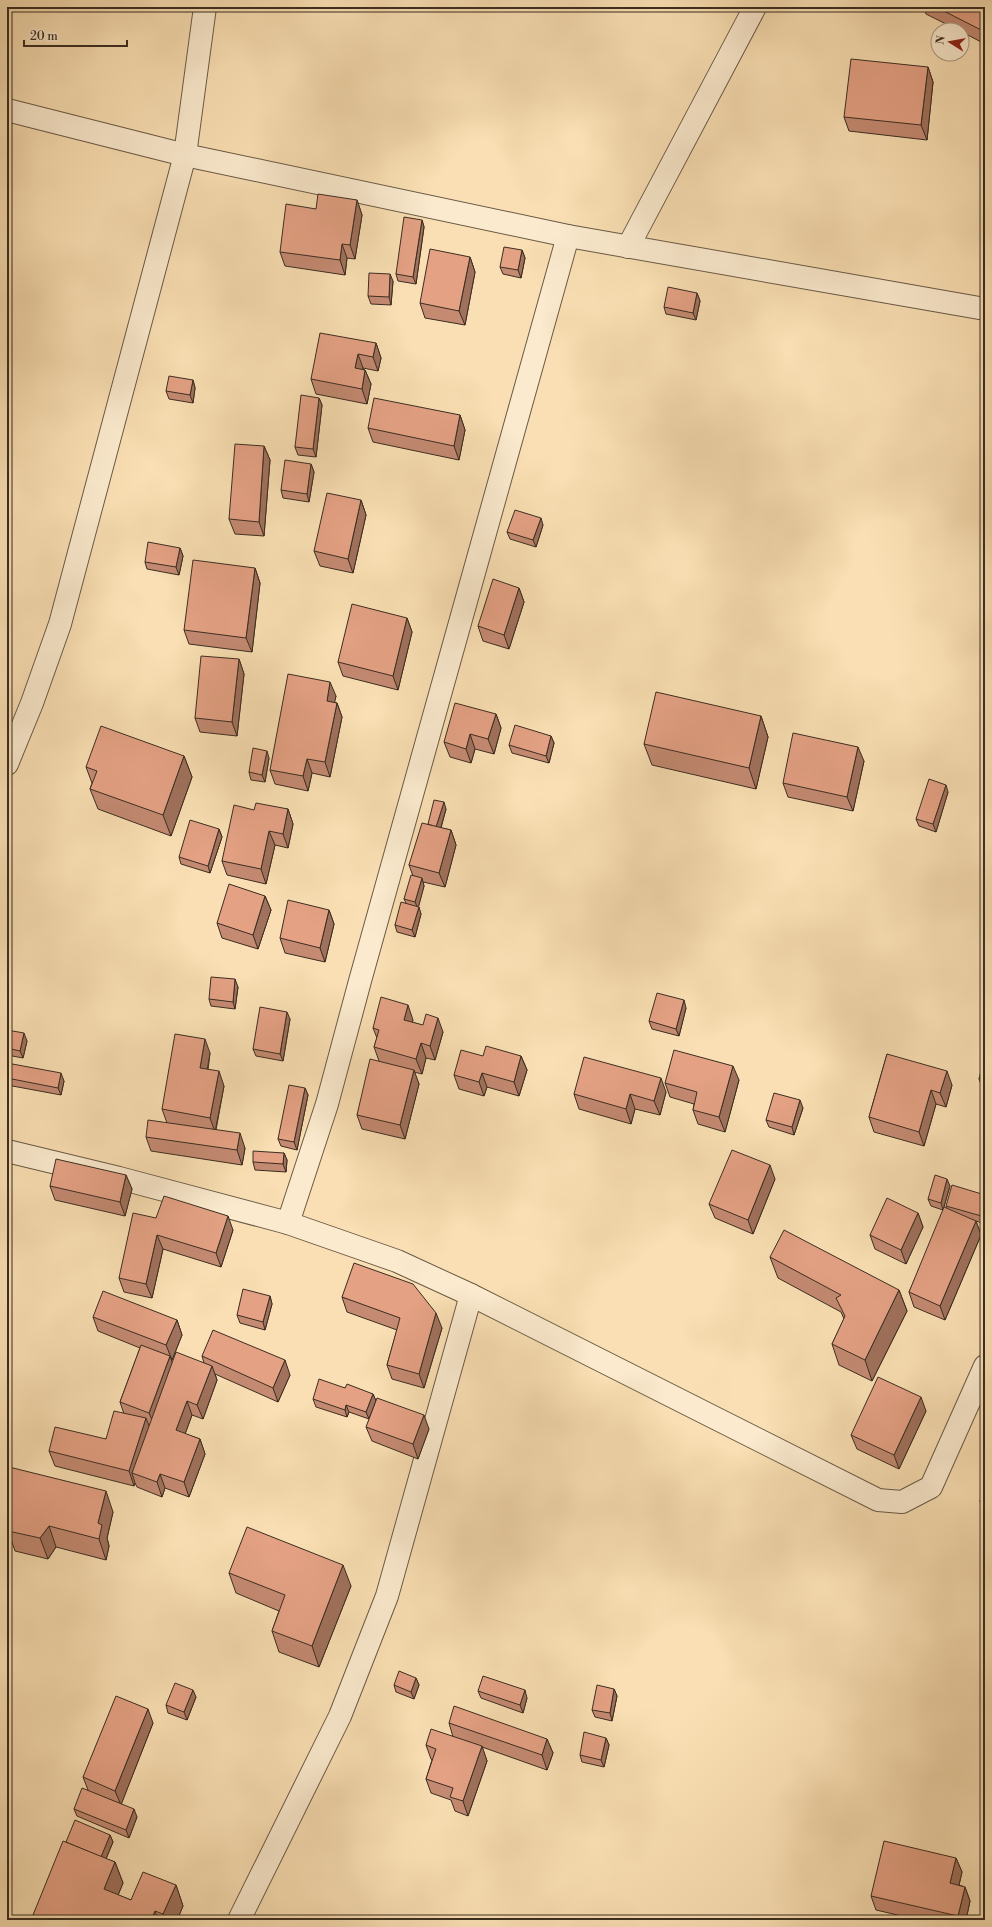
<svg xmlns="http://www.w3.org/2000/svg" width="992" height="1927" font-family="'Libre Bodoni',serif">
<style>
.lines{fill:none;stroke-linecap:round;stroke-linejoin:round}
.minor-casing{stroke:#6a5a46;stroke-width:24}
.minor{stroke:#fbeace;stroke-width:22}
.wall{fill:#c48a72;stroke:#3b2d21}
.shaded-wall{fill:#a0715c;stroke:#3b2d21}
.building{fill:#e4a184;stroke:#3b2d21}
</style>
<rect width="100%" height="100%" fill="#f9dfb3"/>
<filter id="stains"><feTurbulence type="fractalNoise" baseFrequency=".005" numOctaves="4"/><feColorMatrix values="0 0 0 0 .2 0 0 0 0 .09 0 0 0 0 .02 0 0 0 .5 -.17"/></filter>
<radialGradient id="worn" r=".72"><stop offset=".6" stop-color="#630" stop-opacity="0"/><stop offset="1" stop-color="#630" stop-opacity=".3"/></radialGradient>
<g class="lines">
<g class="minor-casing">
<g id="minor">
<polyline points="7,110 185,155 568,236 985,309"/>
<polyline points="628,247 755,7"/>
<polyline points="7,764 32,703 60,624 185,155 205,7"/>
<polyline points="7,1151 119,1178 288,1223 397,1261 471,1295 878,1500 902,1502 931,1487 985,1366"/>
<polyline points="288,1223 327,1104 360,981 568,236"/>
<polyline points="239,1920 340,1716 387,1596 471,1295"/>
</g>
</g>
<use href="#minor" class="minor"/>
</g>
<g class="wall">
<polygon points="924,7 985,7 985,44 962,32 962,30 958,30 926,14"/>
<polygon points="928,67 933,82 927,140 849,131 844,117"/>
<polygon points="357,200 362,215 355,259 347,258 345,275 285,266 280,252 316,209"/>
<polygon points="422,220 424,227 416,284 398,281 396,274"/>
<polygon points="522,250 525,258 521,278 503,274 500,267"/>
<polygon points="470,257 475,272 465,325 425,318 420,303"/>
<polygon points="393,281 391,305 371,304 368,296"/>
<polygon points="697,293 700,301 696,320 666,314 664,307"/>
<polygon points="376,343 381,358 378,371 363,368 363,369 365,370 371,384 367,404 316,394 311,379"/>
<polygon points="193,380 195,388 193,403 169,399 166,391"/>
<polygon points="319,398 322,405 316,457 298,455 295,447"/>
<polygon points="460,415 465,430 459,460 373,442 368,428"/>
<polygon points="264,446 270,460 264,536 235,534 229,519"/>
<polygon points="311,464 314,472 309,502 283,498 281,490"/>
<polygon points="361,500 366,515 353,573 320,566 314,551"/>
<polygon points="543,525 536,547 510,539 507,532"/>
<polygon points="180,548 183,556 179,575 147,569 145,562"/>
<polygon points="255,568 260,583 252,652 189,644 184,630"/>
<polygon points="519,588 524,602 509,649 483,641 478,626"/>
<polygon points="407,618 412,632 398,690 343,676 338,662"/>
<polygon points="239,659 244,674 237,736 200,732 195,718"/>
<polygon points="336,696 334,702 337,703 342,717 330,777 312,773 308,791 275,784 270,770"/>
<polygon points="496,714 501,728 494,754 475,749 471,763 450,757 444,742"/>
<polygon points="761,716 768,737 756,789 652,765 644,744"/>
<polygon points="551,736 554,743 549,763 512,753 509,745"/>
<polygon points="184,756 192,777 171,836 98,809 90,789 92,783 86,767"/>
<polygon points="269,758 265,782 251,780 249,772"/>
<polygon points="864,761 853,811 788,797 783,783"/>
<polygon points="948,792 936,832 919,826 916,819"/>
<polygon points="288,809 293,824 288,848 275,845 266,884 227,875 222,861 254,810"/>
<polygon points="446,809 441,828 451,830 456,845 445,887 423,882 424,886 418,907 421,914 415,937 397,932 395,925 406,903 404,899 413,876 409,865 428,824"/>
<polygon points="219,829 222,837 210,873 181,864 179,857"/>
<polygon points="265,896 271,910 258,949 222,938 217,923"/>
<polygon points="329,910 334,924 325,962 285,953 280,938"/>
<polygon points="238,987 235,1009 211,1006 209,999"/>
<polygon points="686,1008 679,1036 652,1029 649,1021"/>
<polygon points="290,1019 283,1061 256,1056 253,1049"/>
<polygon points="413,1020 412,1022 443,1032 435,1060 426,1058 422,1074 414,1072 419,1084 405,1139 362,1129 357,1115 379,1061 374,1047 377,1038 373,1028"/>
<polygon points="7,1030 27,1041 23,1058 7,1055"/>
<polygon points="210,1053 208,1070 224,1086 216,1130 245,1148 242,1165 151,1151 146,1137 167,1123 162,1109"/>
<polygon points="887,1054 952,1085 946,1107 936,1104 924,1146 874,1132 869,1117"/>
<polygon points="521,1056 527,1070 519,1096 487,1087 484,1096 459,1089 454,1075"/>
<polygon points="985,1062 985,1093 984,1093 979,1079"/>
<polygon points="7,1063 64,1081 61,1095 7,1085"/>
<polygon points="739,1080 725,1132 698,1124 693,1110 694,1104 670,1097 665,1083"/>
<polygon points="305,1088 308,1095 297,1150 281,1146 278,1139"/>
<polygon points="666,1092 660,1115 635,1109 631,1124 579,1109 574,1094"/>
<polygon points="803,1108 794,1135 769,1127 766,1120"/>
<polygon points="284,1153 287,1160 286,1172 255,1170 253,1162"/>
<polygon points="126,1175 132,1189 125,1216 55,1200 50,1186"/>
<polygon points="775,1179 753,1234 715,1218 709,1204"/>
<polygon points="950,1186 943,1210 931,1206 928,1199"/>
<polygon points="985,1195 985,1224 976,1221 981,1235 945,1320 914,1307 909,1292 947,1208 946,1206"/>
<polygon points="918,1213 923,1227 906,1264 875,1249 870,1235"/>
<polygon points="156,1218 233,1230 221,1267 163,1249 152,1298 124,1292 119,1278"/>
<polygon points="770,1257 899,1290 907,1311 872,1381 839,1365 832,1344 844,1319 841,1312 778,1278"/>
<polygon points="270,1296 272,1304 265,1330 240,1323 237,1315"/>
<polygon points="342,1297 442,1328 424,1388 392,1379 387,1365 397,1330 347,1312"/>
<polygon points="93,1317 177,1320 182,1335 172,1360 171,1360 172,1363 204,1363 202,1356 290,1375 278,1402 215,1374 217,1380 203,1419 192,1415 185,1434 200,1439 205,1454 189,1497 165,1488 162,1497 137,1487 135,1483 134,1486 55,1466 49,1451 106,1439 124,1414 120,1402 140,1348 98,1331"/>
<polygon points="345,1388 373,1394 376,1401 369,1419 349,1412 347,1417 316,1407 313,1399"/>
<polygon points="926,1411 899,1469 857,1449 851,1435"/>
<polygon points="366,1427 429,1429 418,1459 372,1441"/>
<polygon points="7,1475 113,1512 107,1538 109,1546 106,1560 56,1547 48,1559 15,1551 11,1539 7,1539"/>
<polygon points="985,1486 985,1509 982,1508 980,1501"/>
<polygon points="229,1573 351,1586 319,1667 279,1652 272,1631 279,1611 236,1593"/>
<polygon points="416,1678 419,1685 414,1699 396,1692 394,1685"/>
<polygon points="614,1689 617,1696 612,1721 595,1717 592,1710"/>
<polygon points="478,1691 527,1698 523,1713 481,1698"/>
<polygon points="196,1697 187,1720 168,1713 166,1705"/>
<polygon points="153,1723 121,1804 137,1817 129,1838 77,1816 74,1809 88,1790 83,1777"/>
<polygon points="449,1723 547,1739 553,1753 547,1770 482,1747 487,1761 468,1816 455,1811 451,1800 431,1793 426,1779 432,1760 431,1759 426,1745 453,1737"/>
<polygon points="606,1738 609,1745 604,1767 582,1762 580,1755"/>
<polygon points="110,1835 113,1842 106,1859 115,1862 123,1883 118,1895 131,1900 176,1885 183,1906 177,1920 31,1920 66,1842"/>
<polygon points="956,1858 962,1872 959,1885 965,1887 970,1901 966,1920 919,1920 876,1910 871,1896"/>
</g>
<g class="shaded-wall">
<polygon points="928,67 933,82 927,140 921,125"/>
<polygon points="357,200 362,215 355,259 350,245"/>
<polygon points="422,220 424,227 416,284 413,277"/>
<polygon points="342,244 347,258 345,275 340,260"/>
<polygon points="522,250 525,258 521,278 518,270"/>
<polygon points="470,257 475,272 465,325 459,311"/>
<polygon points="390,274 393,281 391,305 389,297"/>
<polygon points="697,293 700,301 696,320 693,313"/>
<polygon points="376,343 381,358 378,371 373,357"/>
<polygon points="358,354 363,368 360,382 355,368"/>
<polygon points="365,370 371,384 367,404 362,389"/>
<polygon points="193,380 195,388 193,403 190,395"/>
<polygon points="319,398 322,405 316,457 313,449"/>
<polygon points="460,415 465,430 459,460 454,446"/>
<polygon points="264,446 270,460 264,536 259,522"/>
<polygon points="311,464 314,472 309,502 307,494"/>
<polygon points="361,500 366,515 353,573 348,559"/>
<polygon points="541,518 543,525 536,547 533,540"/>
<polygon points="180,548 183,556 179,575 176,567"/>
<polygon points="255,568 260,583 252,652 246,638"/>
<polygon points="519,588 524,602 509,649 504,635"/>
<polygon points="407,618 412,632 398,690 393,676"/>
<polygon points="239,659 244,674 237,736 232,722"/>
<polygon points="330,682 336,696 332,715 327,701"/>
<polygon points="337,703 342,717 330,777 325,762"/>
<polygon points="496,714 501,728 494,754 488,739"/>
<polygon points="761,716 768,737 756,789 749,768"/>
<polygon points="470,734 475,749 471,763 466,749"/>
<polygon points="551,736 554,743 549,763 546,756"/>
<polygon points="858,747 864,761 853,811 847,797"/>
<polygon points="267,751 269,758 265,782 262,775"/>
<polygon points="184,756 192,777 171,836 163,815"/>
<polygon points="307,759 312,773 308,791 303,776"/>
<polygon points="946,785 948,792 936,832 933,824"/>
<polygon points="444,802 446,809 439,834 436,827"/>
<polygon points="288,809 293,824 288,848 283,834"/>
<polygon points="219,829 222,837 210,873 208,866"/>
<polygon points="451,830 456,845 445,887 439,873"/>
<polygon points="269,831 275,845 266,884 261,869"/>
<polygon points="422,878 424,886 418,909 415,902"/>
<polygon points="265,896 271,910 258,949 253,935"/>
<polygon points="419,907 421,914 415,937 412,930"/>
<polygon points="329,910 334,924 325,962 320,948"/>
<polygon points="235,979 238,987 235,1009 233,1002"/>
<polygon points="684,1000 686,1008 679,1036 676,1029"/>
<polygon points="408,1005 413,1020 409,1035 404,1020"/>
<polygon points="287,1012 290,1019 283,1061 280,1054"/>
<polygon points="438,1018 443,1032 435,1060 430,1046"/>
<polygon points="24,1033 27,1041 23,1058 20,1051"/>
<polygon points="205,1039 210,1053 205,1083 200,1068"/>
<polygon points="421,1043 426,1058 422,1074 416,1059"/>
<polygon points="521,1056 527,1070 519,1096 514,1082"/>
<polygon points="733,1066 739,1080 725,1132 719,1117"/>
<polygon points="414,1070 419,1084 405,1139 400,1125"/>
<polygon points="219,1071 224,1086 215,1132 210,1118"/>
<polygon points="947,1071 952,1085 946,1107 940,1093"/>
<polygon points="61,1073 64,1081 61,1095 58,1088"/>
<polygon points="482,1073 487,1087 484,1096 479,1082"/>
<polygon points="661,1078 666,1092 660,1115 654,1101"/>
<polygon points="305,1088 308,1095 297,1150 294,1142"/>
<polygon points="931,1090 936,1104 924,1146 919,1132"/>
<polygon points="630,1094 635,1109 631,1124 626,1109"/>
<polygon points="800,1100 803,1108 794,1135 792,1127"/>
<polygon points="240,1133 245,1148 242,1165 237,1150"/>
<polygon points="284,1153 287,1160 286,1172 283,1164"/>
<polygon points="770,1165 775,1179 753,1234 748,1220"/>
<polygon points="126,1175 132,1189 125,1216 120,1202"/>
<polygon points="947,1179 950,1186 943,1210 941,1203"/>
<polygon points="918,1213 923,1227 906,1264 901,1250"/>
<polygon points="228,1216 233,1230 221,1267 216,1253"/>
<polygon points="976,1221 981,1235 945,1320 940,1306"/>
<polygon points="157,1235 163,1249 152,1298 146,1284"/>
<polygon points="7,1283 10,1291 7,1306"/>
<polygon points="899,1290 907,1311 872,1381 865,1360"/>
<polygon points="270,1296 272,1304 265,1330 263,1322"/>
<polygon points="436,1313 442,1328 424,1388 419,1374"/>
<polygon points="177,1320 182,1335 172,1360 166,1345"/>
<polygon points="170,1356 175,1370 155,1427 149,1413"/>
<polygon points="285,1360 290,1375 278,1402 273,1388"/>
<polygon points="212,1366 217,1380 203,1419 197,1405"/>
<polygon points="373,1394 376,1401 369,1419 366,1412"/>
<polygon points="921,1397 926,1411 899,1469 894,1455"/>
<polygon points="187,1401 192,1415 181,1445 176,1430"/>
<polygon points="346,1405 349,1412 347,1417 345,1410"/>
<polygon points="424,1415 429,1429 418,1459 413,1444"/>
<polygon points="146,1418 152,1433 132,1473 135,1483 134,1486 129,1471"/>
<polygon points="200,1439 205,1454 189,1497 184,1482"/>
<polygon points="160,1474 165,1488 162,1497 157,1482"/>
<polygon points="106,1491 113,1512 107,1538 109,1546 106,1560 99,1539 98,1523"/>
<polygon points="49,1526 56,1547 48,1559 40,1538"/>
<polygon points="343,1565 351,1586 319,1667 312,1646"/>
<polygon points="416,1678 419,1685 414,1699 411,1692"/>
<polygon points="614,1689 617,1696 612,1721 610,1713"/>
<polygon points="193,1690 196,1697 187,1720 184,1712"/>
<polygon points="525,1690 527,1698 523,1713 520,1705"/>
<polygon points="148,1709 153,1723 121,1805 115,1791"/>
<polygon points="606,1738 609,1745 604,1767 601,1760"/>
<polygon points="547,1739 553,1753 547,1770 542,1755"/>
<polygon points="482,1746 487,1761 468,1816 463,1801"/>
<polygon points="134,1809 137,1817 129,1838 126,1830"/>
<polygon points="110,1835 113,1842 102,1868 99,1861"/>
<polygon points="956,1858 962,1872 956,1898 950,1883"/>
<polygon points="115,1862 123,1883 112,1910 104,1889"/>
<polygon points="176,1885 183,1906 177,1920 166,1920 163,1914"/>
<polygon points="965,1887 970,1901 966,1920 960,1920 958,1916"/>
<polygon points="155,1911 158,1920 151,1920"/>
</g>
<g class="building">
<polygon points="936,7 985,7 985,32"/>
<polygon points="851,59 928,67 921,125 844,117"/>
<polygon points="318,194 357,200 350,245 342,244 340,260 280,252 286,204 316,209"/>
<polygon points="404,217 422,220 413,277 396,274"/>
<polygon points="504,247 522,250 518,270 500,267"/>
<polygon points="430,249 470,257 459,311 420,303"/>
<polygon points="369,273 390,274 389,297 368,296"/>
<polygon points="668,287 697,293 693,313 664,307"/>
<polygon points="320,333 376,343 373,357 358,354 355,368 365,370 362,389 311,379"/>
<polygon points="169,376 193,380 190,395 166,391"/>
<polygon points="301,395 319,398 313,449 295,447"/>
<polygon points="374,398 460,415 454,446 368,428"/>
<polygon points="235,444 264,446 259,522 229,519"/>
<polygon points="285,460 311,464 307,494 281,490"/>
<polygon points="327,493 361,500 348,559 314,551"/>
<polygon points="515,510 541,518 533,540 507,532"/>
<polygon points="148,542 180,548 176,567 145,562"/>
<polygon points="193,560 255,568 246,638 184,630"/>
<polygon points="493,579 519,588 504,635 478,626"/>
<polygon points="352,604 407,618 393,676 338,662"/>
<polygon points="201,656 239,659 232,722 195,718"/>
<polygon points="288,674 330,682 327,701 337,703 325,762 307,759 303,776 270,770"/>
<polygon points="656,692 761,716 749,768 644,744"/>
<polygon points="455,703 496,714 488,739 470,734 466,749 444,742"/>
<polygon points="515,725 551,736 546,756 509,745"/>
<polygon points="101,726 184,756 163,815 90,789 97,771 86,767"/>
<polygon points="793,733 858,747 847,797 783,783"/>
<polygon points="253,748 267,751 262,775 249,772"/>
<polygon points="929,779 946,785 933,824 916,819"/>
<polygon points="434,800 444,802 436,827 428,824"/>
<polygon points="256,803 288,809 283,834 269,831 261,869 222,861 234,805 254,810"/>
<polygon points="190,820 219,829 208,866 179,857"/>
<polygon points="422,823 451,830 439,873 409,865"/>
<polygon points="411,875 422,878 415,902 404,899"/>
<polygon points="229,884 265,896 253,935 217,923"/>
<polygon points="288,900 329,910 320,948 280,938"/>
<polygon points="401,902 419,907 412,930 395,925"/>
<polygon points="211,977 235,979 233,1002 209,999"/>
<polygon points="657,993 684,1000 676,1029 649,1021"/>
<polygon points="381,997 408,1005 404,1020 423,1025 426,1014 438,1018 430,1046 421,1043 416,1059 374,1047 379,1030 373,1028"/>
<polygon points="260,1007 287,1012 280,1054 253,1049"/>
<polygon points="7,1030 24,1033 20,1051 7,1048"/>
<polygon points="175,1034 205,1039 200,1068 219,1071 210,1118 162,1109"/>
<polygon points="486,1046 521,1056 514,1082 482,1073 479,1082 454,1075 461,1050 483,1056"/>
<polygon points="674,1050 733,1066 719,1117 693,1110 697,1092 665,1083"/>
<polygon points="887,1054 947,1071 940,1093 931,1090 919,1132 869,1117"/>
<polygon points="584,1057 661,1078 654,1101 630,1094 626,1109 574,1094"/>
<polygon points="370,1059 414,1070 400,1125 357,1115"/>
<polygon points="983,1062 985,1062 985,1080 979,1079"/>
<polygon points="7,1063 61,1073 58,1088 7,1078"/>
<polygon points="289,1085 305,1088 294,1142 278,1139"/>
<polygon points="774,1093 800,1100 792,1127 766,1120"/>
<polygon points="148,1120 240,1133 237,1150 146,1137"/>
<polygon points="732,1150 770,1165 748,1220 709,1204"/>
<polygon points="253,1151 284,1153 283,1164 253,1162"/>
<polygon points="56,1159 126,1175 120,1202 50,1186"/>
<polygon points="935,1175 947,1179 941,1203 928,1199"/>
<polygon points="952,1185 985,1195 985,1217 946,1206"/>
<polygon points="164,1196 228,1216 216,1253 157,1235 146,1284 119,1278 133,1213 156,1218"/>
<polygon points="887,1198 918,1213 901,1250 870,1235"/>
<polygon points="944,1207 976,1221 940,1306 909,1292"/>
<polygon points="784,1230 899,1290 865,1360 832,1344 845,1316 836,1298 841,1295 770,1257"/>
<polygon points="354,1263 413,1284 436,1313 419,1374 387,1365 400,1318 342,1297"/>
<polygon points="243,1289 270,1296 263,1322 237,1315"/>
<polygon points="103,1291 177,1320 166,1345 93,1317"/>
<polygon points="213,1330 285,1360 273,1388 202,1356"/>
<polygon points="141,1345 170,1356 149,1413 120,1402"/>
<polygon points="176,1352 212,1366 197,1405 187,1401 176,1430 200,1439 184,1482 160,1474 157,1482 132,1473"/>
<polygon points="878,1377 921,1397 894,1455 851,1435"/>
<polygon points="319,1379 345,1388 347,1384 373,1394 366,1412 346,1405 345,1410 313,1399"/>
<polygon points="377,1398 424,1415 413,1444 366,1427"/>
<polygon points="114,1411 146,1418 129,1471 49,1451 55,1427 106,1439"/>
<polygon points="9,1467 106,1491 98,1523 102,1525 99,1539 49,1526 40,1538 8,1531 7,1529 7,1475"/>
<polygon points="985,1486 985,1503 980,1501"/>
<polygon points="247,1527 343,1565 312,1646 272,1631 285,1595 229,1573"/>
<polygon points="399,1671 416,1678 411,1692 394,1685"/>
<polygon points="483,1676 525,1690 520,1705 478,1691"/>
<polygon points="175,1683 193,1690 184,1712 166,1705"/>
<polygon points="597,1685 614,1689 610,1713 592,1710"/>
<polygon points="116,1696 148,1709 115,1791 83,1777"/>
<polygon points="454,1706 547,1739 542,1755 449,1723"/>
<polygon points="431,1729 482,1746 463,1801 450,1797 453,1788 426,1779 436,1749 426,1745"/>
<polygon points="584,1732 606,1738 601,1760 580,1755"/>
<polygon points="82,1788 134,1809 126,1830 74,1809"/>
<polygon points="75,1820 110,1835 101,1857 66,1842"/>
<polygon points="63,1841 115,1862 104,1889 131,1900 143,1872 176,1885 163,1914 155,1911 151,1920 31,1920"/>
<polygon points="884,1841 956,1858 950,1883 965,1887 958,1916 871,1896"/>
</g>
<rect width="992" height="1927" fill="none" stroke="#f9dfb3" stroke-width="24"/>
<rect x="8" y="8" width="976" height="1911" fill="none" stroke="#3b2d21" stroke-width="2"/>
<rect x="12" y="12" width="968" height="1903" fill="none" stroke="#3b2d21"/>
<g transform="translate(950 42) rotate(281)"><circle r="19" fill="#fbeace" stroke="#ae9e89"/>
<path d="M0-3L7 15L0 10L-7 15Z" fill="#8f2418"/>
<text y="-6" font-size="11" font-weight="bold" text-anchor="middle" fill="#3b2d21">N</text>
</g>
<path d="M24 40v6h103v-6" fill="none" stroke="#3b2d21" stroke-width="2"/>
<text x="30" y="40" font-size="12" fill="#3b2d21" stroke="#fbeace" stroke-width="3" paint-order="stroke">20 m</text>
<rect width="100%" height="100%" filter="url(#stains)"/>
<rect width="100%" height="100%" fill="url(#worn)"/>
</svg>
